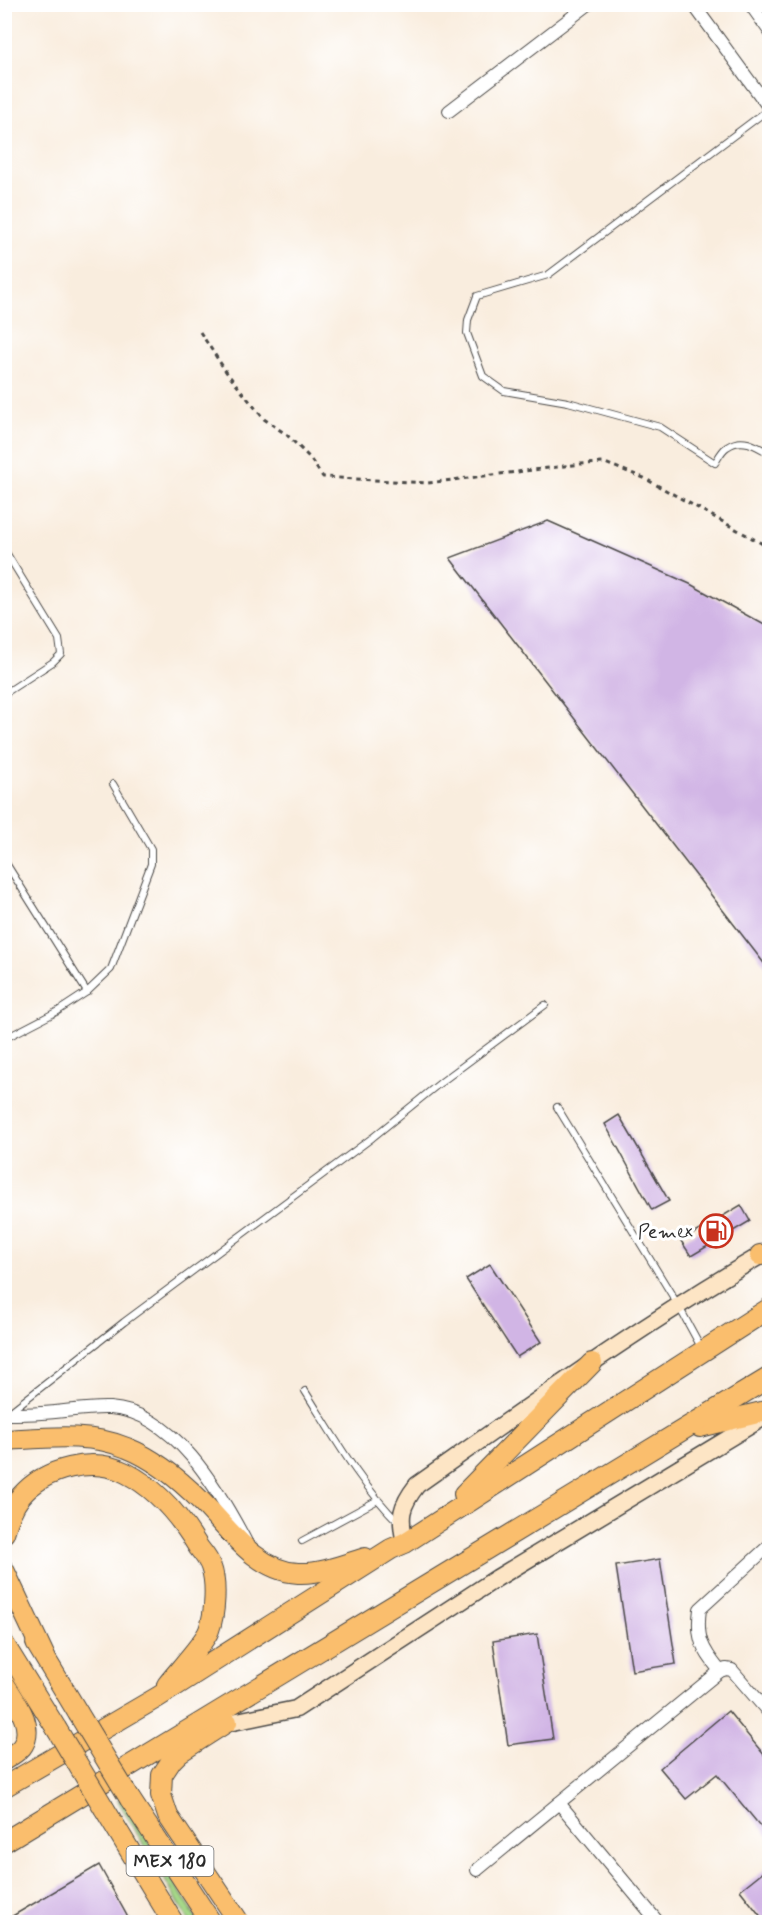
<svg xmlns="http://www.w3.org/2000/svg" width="774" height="1927" font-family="Mynerve,sans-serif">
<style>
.green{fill:#a7da8a;stroke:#69825a;stroke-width:1.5}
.building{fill:#d1b5e5}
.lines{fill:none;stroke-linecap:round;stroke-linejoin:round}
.service-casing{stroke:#4a4846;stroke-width:8}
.minor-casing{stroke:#4a4846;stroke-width:14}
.secondary-casing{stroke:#4a4846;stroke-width:19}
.primary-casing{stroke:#4a4846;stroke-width:22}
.trunk-casing{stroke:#4a4846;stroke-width:22}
.path{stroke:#4a4846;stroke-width:3;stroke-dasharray:4.5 4.5;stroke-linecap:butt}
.service{stroke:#fff;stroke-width:6}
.minor{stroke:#fff;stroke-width:12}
.secondary{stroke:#fde5c5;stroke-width:16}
.primary{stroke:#fabe6d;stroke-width:20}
.trunk{stroke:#fabe6d;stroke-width:20}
.primary-bridge-casing{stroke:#4a4846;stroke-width:22;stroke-linecap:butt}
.primary-bridge{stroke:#fabe6d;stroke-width:20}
.labels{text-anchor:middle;stroke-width:6;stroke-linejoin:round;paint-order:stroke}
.shield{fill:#fff;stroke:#6b6b6b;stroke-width:1.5}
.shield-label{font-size:18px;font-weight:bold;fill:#2b2b2b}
.poi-label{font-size:20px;fill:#2b2b2b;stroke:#fff;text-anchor:end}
</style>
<rect width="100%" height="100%" fill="#fff"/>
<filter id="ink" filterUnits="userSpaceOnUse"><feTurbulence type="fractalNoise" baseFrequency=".0167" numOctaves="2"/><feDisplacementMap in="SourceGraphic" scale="12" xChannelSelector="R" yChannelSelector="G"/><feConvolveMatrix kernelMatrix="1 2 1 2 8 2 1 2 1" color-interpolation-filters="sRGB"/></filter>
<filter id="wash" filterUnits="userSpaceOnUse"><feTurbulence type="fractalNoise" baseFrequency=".008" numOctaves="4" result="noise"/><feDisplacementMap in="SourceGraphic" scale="24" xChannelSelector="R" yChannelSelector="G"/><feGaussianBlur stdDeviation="1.35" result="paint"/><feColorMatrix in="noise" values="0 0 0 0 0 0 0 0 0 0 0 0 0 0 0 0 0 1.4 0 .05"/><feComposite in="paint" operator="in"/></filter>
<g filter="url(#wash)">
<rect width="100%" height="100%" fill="#f9edde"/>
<polygon class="green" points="122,1799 199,1922 190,1922 118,1801"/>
<g id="blocks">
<g class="building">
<polygon points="548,521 690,584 770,628 770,971 450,558"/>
<polygon points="619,1115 669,1201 652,1210 605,1124"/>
<polygon points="741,1205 750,1221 691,1256 681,1241"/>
<polygon points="490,1264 541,1342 517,1357 466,1279"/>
<polygon points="660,1559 676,1664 632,1671 616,1566"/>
<polygon points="537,1634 553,1739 508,1745 493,1641"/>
<polygon points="728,1711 770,1762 770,1838 717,1774 686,1799 660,1768"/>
<polygon points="99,1865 131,1923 4,1923 4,1921"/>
<polygon points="770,1866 770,1923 766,1923 740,1890"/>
</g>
</g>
</g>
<g filter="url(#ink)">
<use href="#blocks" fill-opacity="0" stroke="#4a4846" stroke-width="1.5"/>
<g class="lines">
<g class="service-casing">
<g id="service">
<path d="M769 109 548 275 477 296 468 320 467 333 483 376 504 391 568 402 660 427 715 463C718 458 722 450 727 447 742 436 757 446 770 454"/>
<polyline points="4,549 59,639 61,654 53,662 4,694"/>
<polyline points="4,860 87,992"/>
<polyline points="4,1039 58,1011 87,992 111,969 151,864 151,849 113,784"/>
<polyline points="557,1107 678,1305 702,1349"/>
<path d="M305 1391C334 1437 360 1484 399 1523"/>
<polyline points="11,1411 124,1322 372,1138 440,1083 545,1005"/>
<polyline points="302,1541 376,1501"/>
</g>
</g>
<g class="minor-casing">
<g id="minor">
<polyline points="693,4 770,109"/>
<polyline points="750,4 770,32"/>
<polyline points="449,111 589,4"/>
<path d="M4 1414C17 1414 29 1414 41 1413 64 1412 87 1407 110 1408 174 1412 218 1489 245 1540"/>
<path d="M720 1671C702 1649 696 1638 700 1609L770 1545"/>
<polyline points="559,1803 658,1922"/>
<polyline points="477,1870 720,1671 726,1669 732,1670 770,1714"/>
</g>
</g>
<g class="secondary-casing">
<g id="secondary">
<path d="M405 1543C399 1516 400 1507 417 1485 532 1404 647 1321 770 1250"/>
<polyline points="223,1724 296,1709 497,1578 769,1414"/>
</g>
</g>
<g class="primary-casing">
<g id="primary">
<polyline points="36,1643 78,1713"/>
<polyline points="4,1644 56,1728"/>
<polyline points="130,1799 211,1922"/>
<polyline points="104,1808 173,1922"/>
</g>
</g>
<g class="trunk-casing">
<g id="trunk">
<polyline points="760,1255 770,1254"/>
<polyline points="700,1427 770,1410"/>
<path d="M4 1440C44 1438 90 1432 127 1448 155 1459 180 1480 201 1501 228 1528 256 1571 298 1573 321 1574 343 1565 365 1558"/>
<polyline points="464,1494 592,1363"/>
<path d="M4 1533C8 1520 12 1507 21 1496 45 1468 93 1456 126 1473 158 1489 181 1518 199 1548 203 1553 209 1560 211 1567 217 1583 215 1614 209 1630 205 1642 176 1673 167 1685"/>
<polyline points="4,1570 45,1657"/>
<path d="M4 1683C14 1700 35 1725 23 1745 20 1751 10 1756 4 1760"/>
<polyline points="227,1722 180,1752 172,1760 162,1775 161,1795 168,1816 239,1922"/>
<polyline points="4,1787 158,1697 391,1549 405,1543 770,1308"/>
<polyline points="4,1842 770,1377"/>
</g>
</g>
<polyline class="path" points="200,332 227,373 264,419 287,435 309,457 323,477 428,483 581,464 605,463 644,478 770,548"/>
<use href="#service" class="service"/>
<use href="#minor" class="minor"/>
<use href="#secondary" class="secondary"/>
<use href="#primary" class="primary"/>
<use href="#trunk" class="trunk"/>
<g class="primary-bridge-casing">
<g id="primary-bridge">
<polyline points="78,1713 130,1799"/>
<polyline points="56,1728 104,1808"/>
</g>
</g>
<use href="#primary-bridge" class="primary-bridge"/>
</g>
</g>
<defs>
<g id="fuel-ring" transform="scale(1.725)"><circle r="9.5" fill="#fff" stroke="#c8321e" stroke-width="1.5"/><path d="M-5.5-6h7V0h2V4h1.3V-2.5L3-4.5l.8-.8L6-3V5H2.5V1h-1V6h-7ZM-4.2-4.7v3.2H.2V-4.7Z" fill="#c8321e"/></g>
</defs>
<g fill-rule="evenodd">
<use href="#fuel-ring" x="716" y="1231"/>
</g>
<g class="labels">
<rect class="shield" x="126.5" y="1846" width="87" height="30" rx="4.5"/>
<g class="shield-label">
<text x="170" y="1867">MEX 180</text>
</g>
<g class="poi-label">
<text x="693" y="1238">Pemex</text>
</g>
</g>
<rect width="774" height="1927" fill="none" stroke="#fff" stroke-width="24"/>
</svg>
